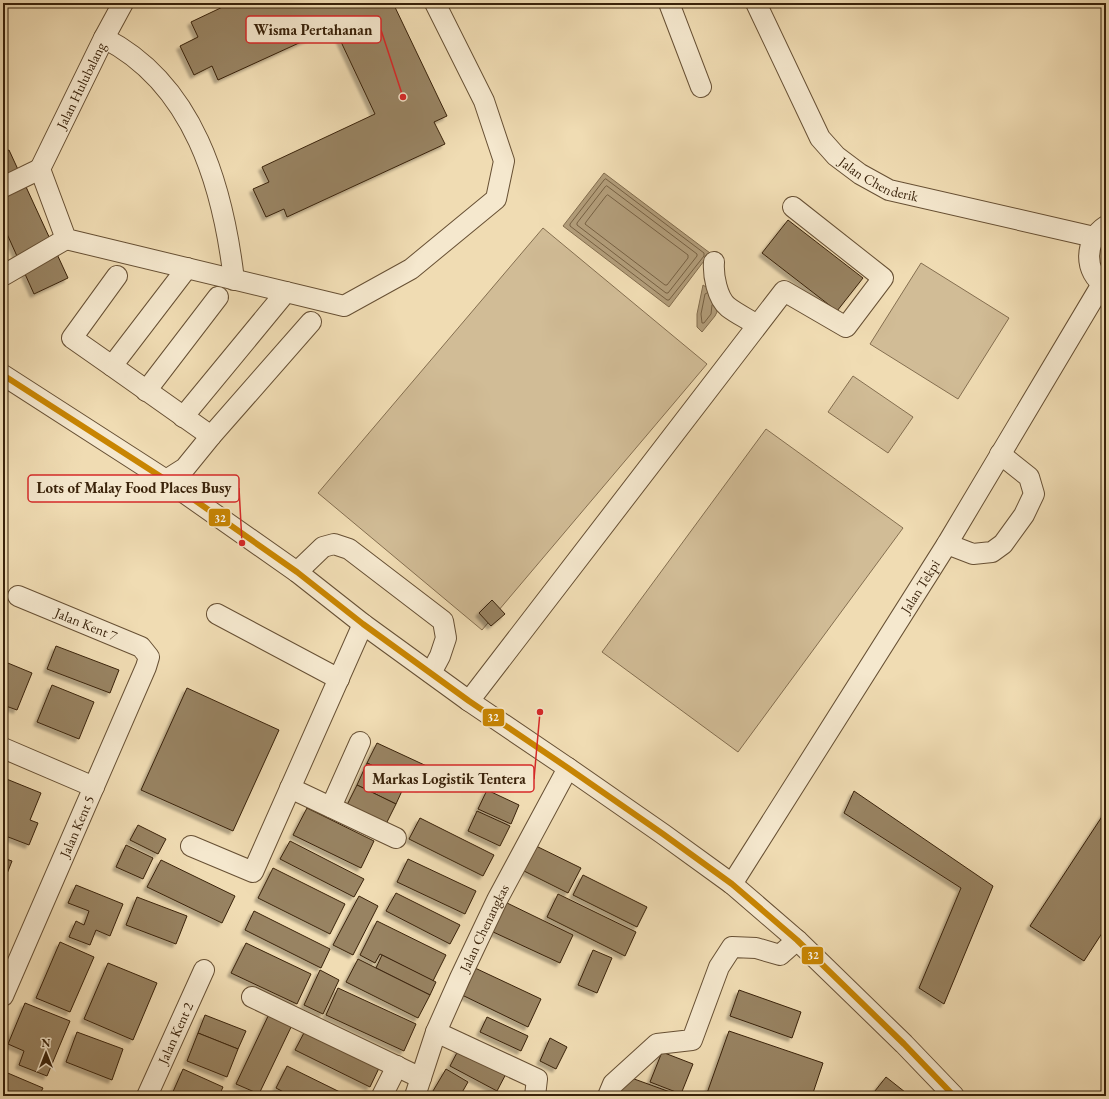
<svg xmlns="http://www.w3.org/2000/svg" width="1109" height="1099" font-family="'EB Garamond',serif">
<style>
.green{fill:#d1bc96;stroke:#856f50}
.water{fill:#b29d7a;stroke:#826c4d}
.lines{fill:none;stroke-linecap:round;stroke-linejoin:round}
.shore{stroke:#766042;stroke-width:1}
.building{fill:#988362;stroke:#39220a;filter:url(#shadow)}
.minor-casing{stroke:#675034;stroke-width:22}
.minor{stroke:#f5e8ce;stroke-width:20}
.bus-1-casing{stroke:#f5e8ce;stroke-width:9}
.bus-1{stroke:#c88502;stroke-width:6}
.labels{text-anchor:middle;stroke-width:3;stroke-linejoin:round;paint-order:stroke}
.street-label{font-size:14px;fill:#39220a;stroke:#f5e8ce}
.leader{fill:none;stroke:#d62828;stroke-width:1.5}
.callout-dot{fill:#d62828;stroke:#f5e8ce;stroke-width:1.5}
.callout{fill:#f5e8ce;stroke:#d62828;stroke-width:1.5}
.callout-label{font-size:15px;text-anchor:middle;font-weight:bold;fill:#39220a}
.line-badge{stroke:#f5e8ce;stroke-width:1.5}
.badge-label{font-size:11px;text-anchor:middle;font-weight:bold;fill:#fff}
</style>
<defs>
<filter id="shadow"><feDropShadow dx="-3.5" dy="3.5" stdDeviation="1" flood-color="#0004"/></filter>
</defs>
<rect width="100%" height="100%" fill="#f0dcb3"/>
<filter id="stains"><feTurbulence type="fractalNoise" baseFrequency=".005" numOctaves="4"/><feColorMatrix values="0 0 0 0 .2 0 0 0 0 .09 0 0 0 0 .02 0 0 0 .5 -.17"/></filter>
<radialGradient id="worn" r=".72"><stop offset=".6" stop-color="#630" stop-opacity="0"/><stop offset="1" stop-color="#630" stop-opacity=".3"/></radialGradient>
<g class="green">
<polygon points="543,228 707,364 482,630 318,493"/>
<polygon points="921,263 1009,318 958,399 870,344"/>
<polygon points="853,376 913,417 888,453 828,412"/>
<polygon points="766,429 903,528 738,752 602,652"/>
</g>
<g class="water">
<polygon points="604,173 710,253 669,307 563,226"/>
<polygon points="703,285 717,294 717,312 715,316 702,332 697,327 697,314"/>
</g>
<g class="lines">
<g class="shore">
<polygon points="606,179 704,253 704,256 669,300 667,300 570,226 570,224 604,180"/>
<polygon points="607,186 697,254 697,256 668,293 666,293 577,225 577,223 605,187"/>
<polygon points="608,195 688,255 688,258 667,285 665,285 585,224 586,222 606,196"/>
<polyline points="707,293 705,294 701,314 702,323 704,323 711,314 712,305"/>
</g>
</g>
<g class="building">
<polygon points="231,3 393,3 447,116 434,122 445,144 287,217 284,209 266,217 253,189 269,182 262,167 375,114 334,27 218,80 212,66 194,75 180,46 198,37 191,22"/>
<polygon points="9,150 68,278 34,294 3,225 3,152"/>
<polygon points="788,220 863,278 837,311 762,253"/>
<polygon points="492,600 505,614 491,626 479,613"/>
<polygon points="56,646 119,670 110,693 47,669"/>
<polygon points="3,661 32,673 17,710 3,705"/>
<polygon points="52,685 94,702 79,739 37,722"/>
<polygon points="187,688 279,730 233,831 141,790"/>
<polygon points="377,743 431,768 421,788 367,763"/>
<polygon points="367,763 406,782 396,804 357,785"/>
<polygon points="4,778 41,793 30,820 38,823 29,845 3,835 3,782"/>
<polygon points="357,785 396,804 386,824 347,805"/>
<polygon points="487,790 519,805 511,824 478,809"/>
<polygon points="854,791 993,886 944,1004 919,988 961,888 844,813"/>
<polygon points="307,808 374,841 361,868 293,835"/>
<polygon points="477,811 510,826 500,846 468,831"/>
<polygon points="1105,812 1106,927 1084,961 1030,926"/>
<polygon points="420,818 494,855 483,876 409,839"/>
<polygon points="138,825 166,839 158,854 130,840"/>
<polygon points="290,841 364,879 354,897 280,859"/>
<polygon points="126,845 153,858 143,879 116,867"/>
<polygon points="534,845 581,868 568,893 522,870"/>
<polygon points="3,858 12,861 3,884"/>
<polygon points="408,859 476,891 465,914 397,882"/>
<polygon points="161,860 235,896 222,923 147,887"/>
<polygon points="273,868 345,904 330,934 258,898"/>
<polygon points="583,875 647,907 637,927 573,895"/>
<polygon points="76,885 123,904 110,936 96,930 90,945 69,937 76,921 84,925 89,911 68,903"/>
<polygon points="396,893 460,925 450,944 386,911"/>
<polygon points="558,894 636,932 625,956 547,917"/>
<polygon points="359,896 378,906 353,955 333,945"/>
<polygon points="137,897 187,916 176,944 126,925"/>
<polygon points="505,902 573,935 560,963 491,931"/>
<polygon points="254,911 330,949 321,968 245,930"/>
<polygon points="377,921 446,955 433,981 380,954 375,963 360,955"/>
<polygon points="60,942 94,957 70,1012 36,998"/>
<polygon points="246,943 311,974 297,1004 231,973"/>
<polygon points="593,950 612,958 597,993 578,985"/>
<polygon points="382,955 436,982 430,995 376,968"/>
<polygon points="358,959 430,995 418,1018 346,982"/>
<polygon points="108,963 157,983 133,1040 84,1019"/>
<polygon points="475,968 541,999 528,1027 462,995"/>
<polygon points="320,970 339,980 323,1014 304,1005"/>
<polygon points="338,988 416,1024 404,1051 326,1015"/>
<polygon points="739,990 801,1012 792,1038 730,1016"/>
<polygon points="25,1003 70,1021 47,1076 19,1065 24,1051 8,1044"/>
<polygon points="270,1012 293,1023 259,1094 236,1084"/>
<polygon points="205,1015 246,1031 238,1049 198,1033"/>
<polygon points="487,1017 528,1036 521,1051 480,1032"/>
<polygon points="306,1029 380,1066 370,1087 295,1050"/>
<polygon points="729,1031 823,1063 812,1096 706,1096"/>
<polygon points="77,1032 123,1049 112,1080 66,1062"/>
<polygon points="198,1033 238,1049 227,1077 187,1061"/>
<polygon points="550,1038 567,1047 556,1069 540,1061"/>
<polygon points="461,1045 508,1070 497,1091 450,1066"/>
<polygon points="662,1052 693,1064 681,1094 650,1082"/>
<polygon points="287,1066 348,1096 291,1096 276,1088"/>
<polygon points="183,1069 223,1087 219,1096 177,1096 172,1094"/>
<polygon points="446,1069 468,1082 460,1096 430,1096"/>
<polygon points="3,1071 43,1088 39,1096 3,1096"/>
<polygon points="626,1076 681,1096 625,1096 621,1091"/>
<polygon points="886,1077 910,1096 871,1096"/>
</g>
<g class="lines">
<g class="minor-casing">
<g id="minor">
<polyline points="669,3 701,87"/>
<path id="s1" d="M756 3 820 138 836 156 860 174 889 190 1094 237"/>
<path d="M104 38C194 84 223 186 234 280"/>
<polyline points="40,169 66,239 344,306 411,269 496,199 504,161 484,101 435,3"/>
<path id="s2" d="M40 169 104 38 123 3"/>
<polyline points="3,187 40,169"/>
<path d="M1106 226C1084 240 1083 273 1106 286"/>
<path d="M714 262C713 275 717 298 728 307 737 314 748 319 757 325"/>
<polyline points="4,275 66,239"/>
<polyline points="117,276 72,338 112,366 187,268"/>
<polyline points="112,366 211,436 311,322"/>
<polyline points="3,375 166,480 297,572 363,624 469,701 568,768 663,834 732,884 797,940 904,1044 954,1096"/>
<polyline points="146,391 218,297"/>
<polyline points="183,417 286,292"/>
<polyline points="166,480 185,468 211,436"/>
<polyline points="947,544 973,554 992,552 1003,544 1024,515 1034,494 1029,477 1000,454"/>
<polyline points="297,572 323,547 334,544 349,549 443,621 446,638 440,656 431,673"/>
<polyline points="217,614 339,679"/>
<polyline points="469,701 784,291 846,327 883,278 793,207"/>
<polyline points="3,748 94,787"/>
<polyline points="290,788 396,838"/>
<polyline points="331,807 360,742"/>
<polyline points="191,846 253,872 363,624"/>
<path id="s3" d="M732 884 947 544 1102 284"/>
<path id="s4" d="M3 996 146 667 149 657 141 647 18 596"/>
<polyline points="252,997 421,1078"/>
<polyline points="436,1032 537,1079 535,1096"/>
<path id="s5" d="M147 1096 204 970"/>
<polyline points="382,1096 397,1066"/>
<path id="s6" d="M415 1096 436 1032 460 978 497 900 568 768"/>
<polyline points="608,1096 613,1084 657,1044 692,1040 719,967 732,947 756,948 780,955 797,940"/>
</g>
</g>
<use href="#minor" class="minor"/>
<g class="bus-1-casing">
<polyline id="bus-1" points="3,375 166,480 297,572 363,624 469,701 568,768 663,834 732,884 797,940 904,1044 954,1096"/>
</g>
<use href="#bus-1" class="bus-1"/>
</g>
<g class="labels">
<g class="street-label">
<text dy="5" stroke="none"><textPath href="#s2" startOffset="93">Jalan Hulubalang</textPath></text>
<text dy="5" stroke="none"><textPath href="#s1" startOffset="223">Jalan Chenderik</textPath></text>
<text dy="5" stroke="none"><textPath href="#s3" startOffset="352">Jalan Tekpi</textPath></text>
<text transform="translate(86 624) rotate(22)" y="5">Jalan Kent 7</text>
<text dy="5" stroke="none"><textPath href="#s4" startOffset="185">Jalan Kent 5</textPath></text>
<text dy="5" stroke="none"><textPath href="#s6" startOffset="182">Jalan Chenangkas</textPath></text>
<text dy="5" stroke="none"><textPath href="#s5" startOffset="69">Jalan Kent 2</textPath></text>
</g>
</g>
<path class="leader" d="M403 97L381 30M242 543L239 488M540 712L534 779"/>
<g class="callout-dot">
<circle cx="403" cy="97" r="4"/>
<circle cx="242" cy="543" r="4"/>
<circle cx="540" cy="712" r="4"/>
</g>
<g class="callout">
<rect x="246" y="16" width="135" height="27" rx="4"/>
<rect x="28" y="475" width="211" height="27" rx="4"/>
<rect x="364" y="765" width="170" height="27" rx="4"/>
</g>
<g class="callout-label">
<text x="313" y="35">Wisma Pertahanan</text>
<text x="134" y="493">Lots of Malay Food Places Busy</text>
<text x="449" y="784">Markas Logistik Tentera</text>
</g>
<g class="line-badge">
<rect x="208" y="508" width="23" height="19" rx="4" fill="#c88502"/>
<rect x="482" y="708" width="23" height="19" rx="4" fill="#c88502"/>
<rect x="801" y="946" width="23" height="19" rx="4" fill="#c88502"/>
</g>
<g class="badge-label">
<text x="220" y="522">32</text>
<text x="493" y="721">32</text>
<text x="813" y="959">32</text>
</g>
<rect width="1109" height="1099" fill="none" stroke="#f0dcb3" stroke-width="16"/>
<rect x="4" y="4" width="1101" height="1091" fill="none" stroke="#39220a" stroke-width="2"/>
<rect x="8" y="8" width="1093" height="1083" fill="none" stroke="#39220a"/>
<g transform="translate(46 1053)" stroke="#f5e8ce" stroke-width="3" paint-order="stroke">
<path d="M0-3L7 15L0 10L-7 15Z" fill="#39220a"/>
<text y="-6" font-size="11" font-weight="bold" text-anchor="middle" fill="#39220a">N</text>
</g>
<rect width="100%" height="100%" filter="url(#stains)"/>
<rect width="100%" height="100%" fill="url(#worn)"/>
</svg>
